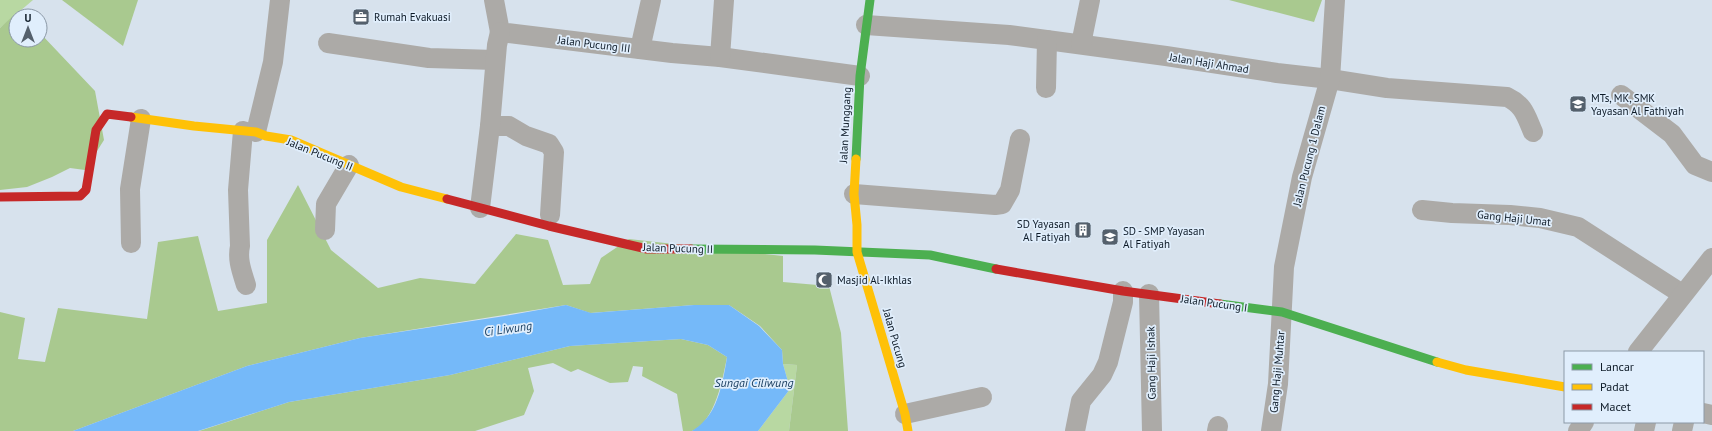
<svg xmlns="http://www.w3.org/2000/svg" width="1712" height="431" font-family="'PT Sans',sans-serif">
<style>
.green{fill:#b8d8a2}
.forest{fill:#a9c98f}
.water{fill:#75b9f9}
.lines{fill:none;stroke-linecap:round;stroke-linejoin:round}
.street{stroke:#acaaa7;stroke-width:20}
.fast{stroke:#4caf50;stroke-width:9}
.slow{stroke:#ffc107;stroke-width:9}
.jam{stroke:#c62828;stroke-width:9}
.labels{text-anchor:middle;stroke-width:3.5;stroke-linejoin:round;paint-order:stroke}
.poi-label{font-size:11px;fill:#0d1a27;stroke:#e0eefc;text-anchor:start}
.street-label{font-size:11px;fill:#0d1a27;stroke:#e0eefc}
.water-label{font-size:12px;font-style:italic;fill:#163b5d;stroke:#e0eefc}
</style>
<rect width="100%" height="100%" fill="#d7e2ed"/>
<g class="green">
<polygon points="0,0 33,0 0,28"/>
<polygon points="783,364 797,365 789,431 758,431 790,389"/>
</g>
<g class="forest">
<polygon points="62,0 138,0 123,46"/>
<polygon points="1229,0 1322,0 1314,22"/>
<polygon points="16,13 26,14 27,16 16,16 16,40 40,40 40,33 95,91 104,140 85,170 70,168 52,177 27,187 0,190 0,28"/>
<polygon points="298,185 331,250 378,288 420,278 475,284 516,234 548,240 563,285 590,284 601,258 629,239 783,256 783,282 829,286 841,333 848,431 789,431 797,365 783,364 782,350 760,326 729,305 694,305 590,313 566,305 360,338 247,366 73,431 0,431 0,312 25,318 18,359 45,362 58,308 147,319 158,242 198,236 218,311 267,303 267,240"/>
<path d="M681 339 708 345 727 357C723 378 715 422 692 431 690 431 686 431 683 431L677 394 642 376 643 367 633 366 628 382 610 383 578 369 571 372 553 363 528 368 534 391 524 415 475 431H199L289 402 450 375 570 346Z"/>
</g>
<path class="water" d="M566 305 591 313 694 305H729L759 326 782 350 783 364 790 389 758 431H692C696 428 701 425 704 421 719 407 724 376 727 357L708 345 681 339 570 346 450 375 289 402 198 431H73L247 366 360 338 505 316Z"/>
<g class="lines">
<g class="street">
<polyline points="494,0 500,32 672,53 720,57 860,76"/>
<path d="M866 25 1009 35 1166 56 1277 73 1330 79 1387 88 1507 97C1524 105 1526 116 1533 132"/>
<polyline points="328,43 429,58 495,60"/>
<polyline points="1081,44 1090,0"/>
<polyline points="640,49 651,0"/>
<polyline points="720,57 724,0"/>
<polyline points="1046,88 1047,40"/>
<polyline points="1621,95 1672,134 1695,165 1712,172"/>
<polyline points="490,126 509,126 526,136 549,144 554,152 550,215"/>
<path d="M243 131 238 190 240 246C237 260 242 272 246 285"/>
<polyline points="256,132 273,62 280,0"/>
<polyline points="854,194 995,205 1002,204 1010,190 1020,139"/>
<polyline points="480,208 490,126 497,45 500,32"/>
<polyline points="1422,210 1452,213 1510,215 1540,218 1578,227 1682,294"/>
<polyline points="325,230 326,204 349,165"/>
<polyline points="131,243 130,189 141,119"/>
<polyline points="1149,294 1152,431"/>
<polyline points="1638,352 1712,258"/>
<polyline points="1703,413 1712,415"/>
<polyline points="905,414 982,397"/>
<polyline points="1075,431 1081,401 1102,375 1108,362 1123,302 1123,291"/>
<polyline points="1217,431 1218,426"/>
<polyline points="1271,431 1278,384 1284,267 1302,177 1330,79 1335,0"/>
<polyline points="1578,431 1584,422"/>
<polyline points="1644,431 1646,422"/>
<polyline points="1682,431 1684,422"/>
</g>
<g class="fast">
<polyline points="856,159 860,76 870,0"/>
<polyline points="691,249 815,250 930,255 996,269"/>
<polyline points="1220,304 1282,312 1437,362"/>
</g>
<g class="slow">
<polyline points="131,117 194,126 256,132 266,136 291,140 401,187 447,199"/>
<polyline points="856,159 854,194 857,225 857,252 905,414 908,431"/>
<polyline points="1437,362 1466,370 1565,387"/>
</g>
<g class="jam">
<polyline points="0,197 80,196 86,190 96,130 107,114 131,117"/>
<polyline points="447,199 549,226 647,249 691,249"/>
<polyline points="996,269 1123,291 1220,304"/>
</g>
</g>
<defs>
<g id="office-square" transform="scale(0.9)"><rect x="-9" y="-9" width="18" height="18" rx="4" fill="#54606c" stroke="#e0eefc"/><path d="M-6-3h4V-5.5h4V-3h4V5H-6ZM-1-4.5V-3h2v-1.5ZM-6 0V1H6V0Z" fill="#fff"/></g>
<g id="school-square" transform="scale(0.9)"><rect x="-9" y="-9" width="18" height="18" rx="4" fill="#54606c" stroke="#e0eefc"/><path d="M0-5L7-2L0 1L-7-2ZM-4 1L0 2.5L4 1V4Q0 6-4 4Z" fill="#fff"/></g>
<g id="building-square" transform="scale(0.9)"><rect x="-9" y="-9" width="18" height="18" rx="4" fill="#54606c" stroke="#e0eefc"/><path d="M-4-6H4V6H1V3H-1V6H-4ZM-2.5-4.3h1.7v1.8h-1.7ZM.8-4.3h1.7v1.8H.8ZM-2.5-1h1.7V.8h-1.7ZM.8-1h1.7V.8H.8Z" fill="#fff"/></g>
<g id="mosque-square" transform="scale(0.9)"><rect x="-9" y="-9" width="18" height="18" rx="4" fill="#54606c" stroke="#e0eefc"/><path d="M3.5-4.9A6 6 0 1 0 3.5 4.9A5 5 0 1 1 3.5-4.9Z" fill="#fff"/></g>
</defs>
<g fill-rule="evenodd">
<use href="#office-square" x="361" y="17"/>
<use href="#school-square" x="1578" y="104"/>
<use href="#building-square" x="1083" y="230"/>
<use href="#school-square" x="1110" y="237"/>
<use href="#mosque-square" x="824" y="280"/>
</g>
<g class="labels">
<g class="poi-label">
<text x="374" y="21">Rumah Evakuasi</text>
<text x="1591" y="102">MTs, MK, SMK<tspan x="1591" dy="13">Yayasan Al Fathiyah</tspan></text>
<text x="1070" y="228" text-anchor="end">SD Yayasan<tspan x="1070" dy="13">Al Fatiyah</tspan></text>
<text x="1123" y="235">SD - SMP Yayasan<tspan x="1123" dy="13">Al Fatiyah</tspan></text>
<text x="837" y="284">Masjid Al-Ikhlas</text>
</g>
<g class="street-label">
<text transform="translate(594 44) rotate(7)" y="4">Jalan Pucung III</text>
<text transform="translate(1209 63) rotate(9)" y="4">Jalan Haji Ahmad</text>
<text transform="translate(845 125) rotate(-87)" y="4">Jalan Munggang</text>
<text transform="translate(320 154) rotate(22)" y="4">Jalan Pucung II</text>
<text transform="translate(1309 156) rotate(-76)" y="4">Jalan Pucung 1 Dalam</text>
<text transform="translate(1514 218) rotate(6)" y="4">Gang Haji Umat</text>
<text transform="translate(678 248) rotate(2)" y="4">Jalan Pucung II</text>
<text transform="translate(1214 303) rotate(8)" y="4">Jalan Pucung I</text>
<text transform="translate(895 338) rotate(74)" y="4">Jalan Pucung</text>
<text transform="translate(1151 363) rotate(-91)" y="4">Gang Haji Ishak</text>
<text transform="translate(1277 372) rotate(-85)" y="4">Gang Haji Muhtar</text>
</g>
<g class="water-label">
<text transform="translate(508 329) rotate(-8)" y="4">Ci Liwung</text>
<text x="754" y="387">Sungai Ciliwung</text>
</g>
</g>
<rect x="1564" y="351" width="140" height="72" fill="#e0eefc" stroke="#8c99a7"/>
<rect x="1572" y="364" width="20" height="6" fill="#4caf50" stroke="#8c99a7"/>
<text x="1600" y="371" font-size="12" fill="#0d1a27">Lancar</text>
<rect x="1572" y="384" width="20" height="6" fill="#ffc107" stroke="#8c99a7"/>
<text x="1600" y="391" font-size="12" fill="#0d1a27">Padat</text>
<rect x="1572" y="404" width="20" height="6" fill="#c62828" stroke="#8c99a7"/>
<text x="1600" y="411" font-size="12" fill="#0d1a27">Macet</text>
<g transform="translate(28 28)"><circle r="19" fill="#e0eefc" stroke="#8c99a7"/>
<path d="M0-3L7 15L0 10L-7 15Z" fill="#54606c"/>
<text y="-6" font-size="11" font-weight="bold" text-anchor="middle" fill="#0d1a27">U</text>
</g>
</svg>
